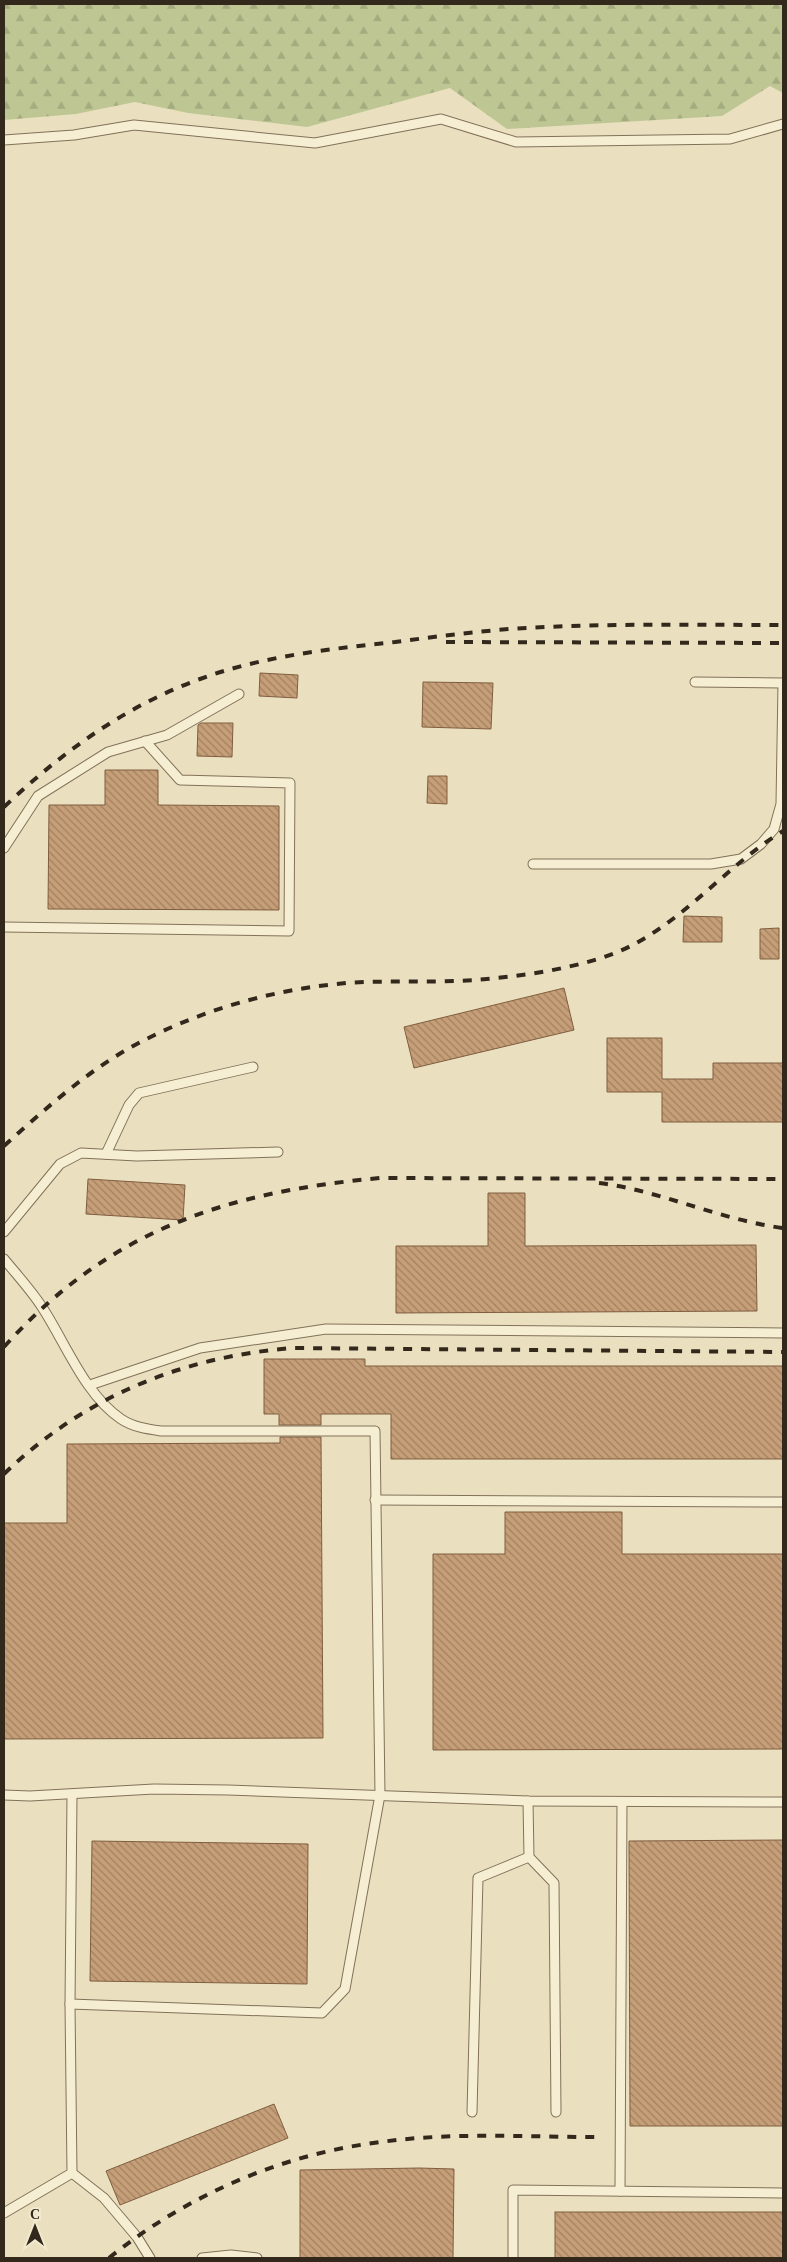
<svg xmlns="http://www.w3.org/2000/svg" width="787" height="2262" font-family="Georgia,serif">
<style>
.forest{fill:url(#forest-firs)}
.building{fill:url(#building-back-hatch);stroke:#7f5e40}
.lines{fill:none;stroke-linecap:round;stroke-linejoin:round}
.service-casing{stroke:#827159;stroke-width:11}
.service{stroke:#f6eed2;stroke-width:9}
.rail{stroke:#32281c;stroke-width:4;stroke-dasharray:9 9;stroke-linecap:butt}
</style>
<defs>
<pattern id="forest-firs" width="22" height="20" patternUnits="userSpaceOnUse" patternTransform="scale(1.25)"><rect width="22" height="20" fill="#bec794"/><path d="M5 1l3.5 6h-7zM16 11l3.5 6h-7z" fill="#a4ab7f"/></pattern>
<pattern id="building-back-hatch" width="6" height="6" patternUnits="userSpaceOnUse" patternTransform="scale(1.25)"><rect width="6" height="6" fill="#c69e77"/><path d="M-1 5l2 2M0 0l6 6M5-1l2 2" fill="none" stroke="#a18161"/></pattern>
</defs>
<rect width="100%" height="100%" fill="#eae0bf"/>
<polygon class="forest" points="4,4 783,4 783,93 770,86 722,116 507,129 450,88 307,127 188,113 135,102 76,114 4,120"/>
<g class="building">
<polygon points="260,673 298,675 297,698 259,696"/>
<polygon points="423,682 493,683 491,729 422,727"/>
<polygon points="201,723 233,723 232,757 197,756 198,725"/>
<polygon points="105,770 158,770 158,805 279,806 279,910 48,909 49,805 105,805"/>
<polygon points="428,776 447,776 447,804 427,803"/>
<polygon points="684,916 722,917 722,942 683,942"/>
<polygon points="779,928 779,959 760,959 760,929"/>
<polygon points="564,988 574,1030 414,1068 404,1027"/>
<polygon points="607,1038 662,1038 662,1079 713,1079 713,1063 783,1063 783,1122 662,1122 662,1092 607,1092"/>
<polygon points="88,1179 185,1185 183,1220 86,1214"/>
<polygon points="488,1193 525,1193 525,1246 756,1245 757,1311 396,1313 396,1246 488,1246"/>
<polygon points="264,1359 365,1359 365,1366 783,1366 783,1459 391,1459 391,1414 321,1414 321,1425 279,1425 279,1414 264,1414"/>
<polygon points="280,1437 321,1437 323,1738 4,1739 4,1523 67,1523 67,1444 280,1443"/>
<polygon points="505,1512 622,1512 622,1554 783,1554 783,1749 433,1750 433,1554 505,1554"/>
<polygon points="783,1840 783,2126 630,2126 629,1841"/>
<polygon points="92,1841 308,1844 307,1984 90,1981"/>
<polygon points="274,2104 288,2138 120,2205 106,2171"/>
<polygon points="419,2168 454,2169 453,2258 300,2258 300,2170"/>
<rect x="555" y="2212" width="228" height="46"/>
</g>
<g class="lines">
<g class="service-casing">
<g id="service">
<polyline points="4,140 74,135 134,125 315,143 441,119 516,142 730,139 783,124"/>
<polyline points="695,682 782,683"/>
<polyline points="4,848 38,796 108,752 167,735 239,694"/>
<polyline points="533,864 711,864 741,859 761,844 774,829 781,804 783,683"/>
<polyline points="4,927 289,931 290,783 180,780 145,741"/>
<polyline points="106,1154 129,1105 139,1093 253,1067"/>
<polyline points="4,1232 60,1164 81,1153 137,1156 278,1152"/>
<path d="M4 1259C17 1275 31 1290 42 1307 65 1342 85 1395 121 1419 133 1427 147 1429 161 1431H375L380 1795 345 1989 322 2013 70 2004"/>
<polyline points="90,1385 200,1348 326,1329 783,1333"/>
<polyline points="375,1500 783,1502"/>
<polyline points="4,1795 30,1796 154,1789 228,1790 528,1801 783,1802"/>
<polyline points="528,1801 529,1857 554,1883 556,2112"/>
<polyline points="472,2112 478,1878 529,1857"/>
<polyline points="72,2173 104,2198 137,2237 150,2258"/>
<polyline points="620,2191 622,1802"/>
<polyline points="4,2213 72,2173 70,2004 72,1795"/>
<polyline points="202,2258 231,2255 257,2258"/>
<polyline points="513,2258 513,2190 783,2193"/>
</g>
</g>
<use href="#service" class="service"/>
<g class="rail">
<polyline points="446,642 783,643"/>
<path d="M4 807C61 753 125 706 200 679 263 656 329 649 395 642 433 637 471 632 510 629 601 623 692 625 783 625"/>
<path d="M4 1146C44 1110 87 1071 135 1045 200 1010 274 989 347 983 389 980 432 983 474 980 515 977 558 971 598 959 673 937 719 870 783 831"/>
<path d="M599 1183C662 1191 720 1220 783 1228"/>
<path d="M4 1347C109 1230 226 1192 380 1178L783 1179"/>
<path d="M4 1474C84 1397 181 1357 292 1348L783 1352"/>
<path d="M109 2258C187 2195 282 2154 381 2142 452 2132 525 2137 597 2137"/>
</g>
</g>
<rect width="787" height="2262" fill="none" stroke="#32281c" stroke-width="10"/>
<g transform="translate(35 2227)" stroke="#f2eace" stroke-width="4" paint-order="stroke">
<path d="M0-4L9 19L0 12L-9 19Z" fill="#32281c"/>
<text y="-8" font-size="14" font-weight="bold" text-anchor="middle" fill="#32281c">С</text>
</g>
</svg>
